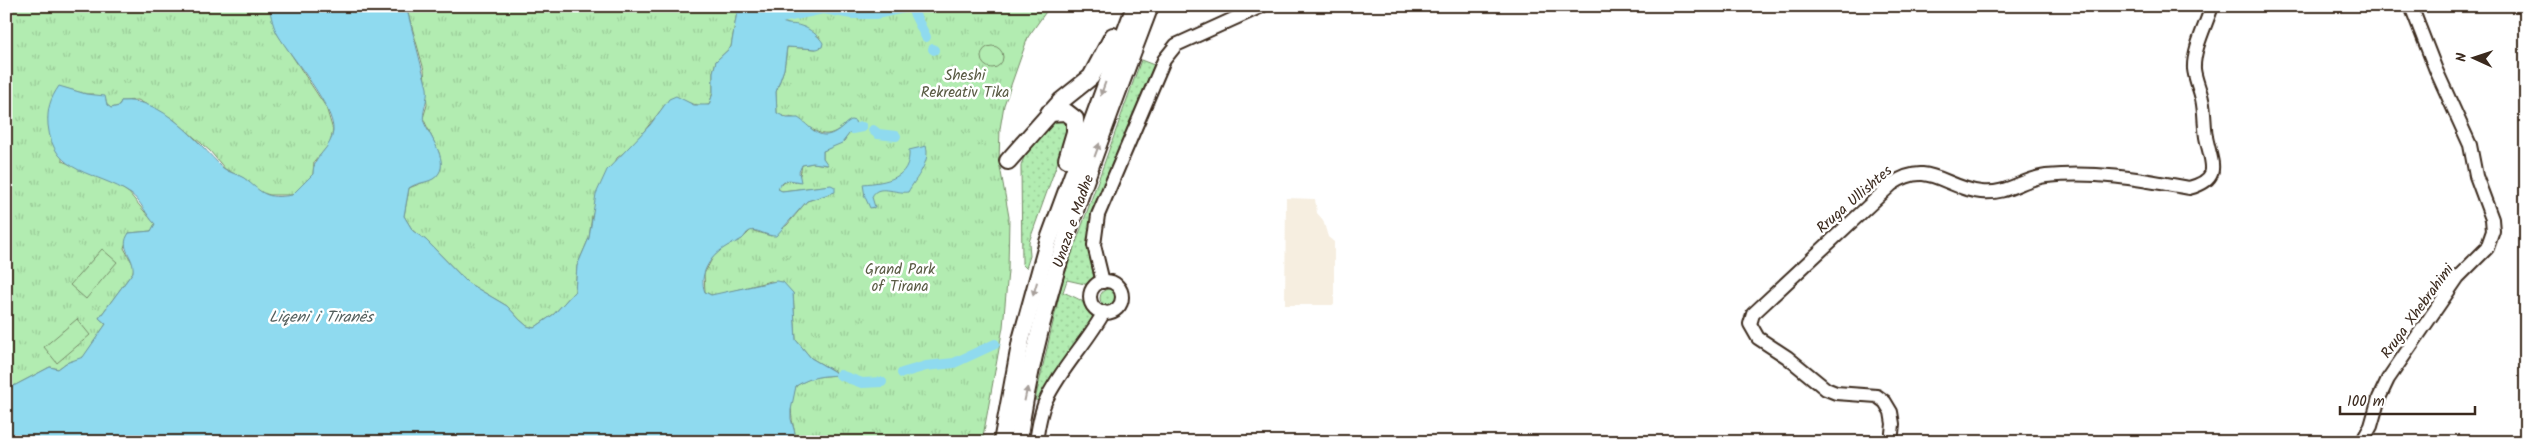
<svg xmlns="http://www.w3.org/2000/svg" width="2532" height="448" font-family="Kalam,sans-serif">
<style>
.built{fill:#f6eee0}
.grass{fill:url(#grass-dots);stroke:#768b68}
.park{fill:url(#park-tufts);stroke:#768b68}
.pitch{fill:#b2ecb1;stroke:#768b68}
.water{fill:#8fdaef;stroke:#6d949b}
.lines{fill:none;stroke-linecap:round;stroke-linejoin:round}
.canal{stroke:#8fdaef;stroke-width:10}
.secondary-casing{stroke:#3b2a1e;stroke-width:16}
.highway-casing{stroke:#3b2a1e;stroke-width:20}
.secondary{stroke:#fff;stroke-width:12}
.highway{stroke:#fff;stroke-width:16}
.oneway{fill:#a79f9a}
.labels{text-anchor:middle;stroke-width:5;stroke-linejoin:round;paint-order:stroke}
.park-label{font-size:15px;fill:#595a43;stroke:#fff}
.street-label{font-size:15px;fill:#3b2a1e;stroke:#fff}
.water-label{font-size:16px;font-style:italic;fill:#545f5d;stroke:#fff}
</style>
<defs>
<pattern id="grass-dots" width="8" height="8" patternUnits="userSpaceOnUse" patternTransform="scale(1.25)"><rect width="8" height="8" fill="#b2ecb1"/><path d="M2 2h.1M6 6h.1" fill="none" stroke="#9acb98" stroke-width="1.8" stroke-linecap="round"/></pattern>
<pattern id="park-tufts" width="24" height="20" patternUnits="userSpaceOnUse" patternTransform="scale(1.25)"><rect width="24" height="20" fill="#b2ecb1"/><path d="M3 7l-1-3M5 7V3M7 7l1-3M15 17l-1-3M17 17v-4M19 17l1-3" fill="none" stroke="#9acb98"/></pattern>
</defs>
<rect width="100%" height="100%" fill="#fff"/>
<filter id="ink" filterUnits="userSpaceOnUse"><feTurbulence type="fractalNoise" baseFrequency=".02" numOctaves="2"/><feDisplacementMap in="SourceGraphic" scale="10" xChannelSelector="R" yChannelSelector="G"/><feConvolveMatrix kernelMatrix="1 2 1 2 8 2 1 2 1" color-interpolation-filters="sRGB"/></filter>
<g filter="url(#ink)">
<polygon class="built" points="1286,198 1315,199 1317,213 1323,220 1328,237 1334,242 1334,305 1285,305"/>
<g class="grass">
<path d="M1141 60 1154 65 1095 210 1094 265 1092 266 1094 280 1089 285 1067 280 1063 292C1078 299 1092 302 1093 322L1041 401 1035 400 1063 279Z"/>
<path d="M1060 117 1069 123 1064 144 1029 242 1030 256 1026 268 1022 264 1021 165C1027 147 1043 126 1060 117Z"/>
<circle cx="1109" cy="298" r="9"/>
</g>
<g class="park">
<polygon points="6,6 269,6 277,33 326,107 333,130 330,144 314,162 313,174 292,195 270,195 259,192 243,178 225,169 210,151 173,119 138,100 121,101 119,106 111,108 93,94 86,94 64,88 62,161 114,183 129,193 155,224 151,231 129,233 124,248 134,266 133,272 99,318 106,324 83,358 66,363 58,369 50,367 6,390"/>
<path d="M406 6H738L731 47 716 61 713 72V93L709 105C695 108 685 99 670 99L632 146 617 158 592 216 589 238 577 266 575 291 554 314 534 328 527 326 520 320 507 306 468 283 426 240 413 231 404 216 409 188 434 178 439 153 423 118 427 105 424 70Z"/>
<path d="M795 6H1050L1028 37 1004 105 1000 129 999 161 1009 217 1008 271 1003 327 982 442H790L795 433C790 415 790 403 796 386 815 374 820 378 839 374L811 358 796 340 793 293 771 281 716 295H711L705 292 704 274 713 257 724 247 742 239 751 230 771 236 787 225 807 201 830 194 825 186 782 191 779 190 778 186 789 180 795 182 800 175 802 165 813 163 827 165 823 158V151L844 141 853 127 848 122C824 144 819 132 796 119 790 116 784 118 777 114L776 92 784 69 787 47 816 49 820 37 781 21 784 13Z"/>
</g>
<g class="pitch">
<circle cx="992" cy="57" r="11"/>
<polygon points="102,249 117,262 86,299 70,285"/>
<polygon points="77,319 90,335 57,363 44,347"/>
</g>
<g class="water">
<path d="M269 6H406L427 88C429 99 421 113 424 122 429 135 448 159 439 173 433 184 418 181 409 188L404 216 413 231 426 240 468 283 507 306 520 320 527 326 534 328 554 314 575 291 577 266 589 238 596 194 607 170 650 125 669 99 676 96 694 105H709L713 93V72L716 61 731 47 738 6H795L784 13 781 21C787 26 794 23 801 26 809 28 819 36 823 43L822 47 817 49 787 47 784 69 776 92 777 113 787 118H798C810 125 818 142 835 132 841 129 845 123 851 120L855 121 856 125 842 143 823 151V158L828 165 813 163 802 165 799 172 801 182 789 180 780 184 778 189 782 191 831 185 835 187V192L807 201 776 236C768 237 756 228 750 231 746 232 745 237 742 239 736 243 729 244 724 248 710 257 698 275 705 292L711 295 776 281 783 282 793 293 796 340 811 358 840 375C823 376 812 376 796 386L791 410V419L795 433 790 442H6V390L50 367 58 369 66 363 83 357 106 324 99 318 133 272C135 256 118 249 129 233L151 231 155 224C146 215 141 201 131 194 96 170 53 176 48 125 47 109 50 99 59 86L86 94 105 96 107 105 111 108 119 106 121 101C163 97 196 141 223 168 229 173 238 174 244 178 262 192 265 200 292 195L313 174C312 156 332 149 333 131 335 107 291 57 278 35 273 27 271 16 269 6Z"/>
<path d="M926 146C931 162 916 178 908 192 896 194 877 183 872 197L875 207 870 208 865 197 863 184C886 182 911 179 909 150Z"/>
</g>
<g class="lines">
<g class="canal">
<polyline points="911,7 926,37"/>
<polyline points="781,18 823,9 852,14 876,14 913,6"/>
<polyline points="933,49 934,50"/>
<polyline points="852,129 862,127"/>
<polyline points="873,130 878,134 896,136"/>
<polyline points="902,373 926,366 954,363 995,344"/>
<polyline points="840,375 862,383 882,382"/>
</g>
<g class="secondary-casing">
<g id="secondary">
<circle cx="1106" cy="297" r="16"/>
<polyline points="1103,282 1094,245 1098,215 1164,60 1176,45 1262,6"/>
<path d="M1036 442C1038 428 1040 413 1046 400 1061 368 1087 343 1104 312"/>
<path d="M1891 442 1893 424 1891 412 1885 402 1877 396 1836 393 1826 389 1787 357 1758 338 1750 324 1753 314 1892 184C1929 159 1944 188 1981 192 2008 195 2021 179 2046 176 2097 171 2139 179 2189 188 2223 179 2211 163 2206 137 2204 125 2205 112 2202 99 2200 89 2195 79 2194 69 2193 49 2206 25 2212 6"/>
<polyline points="2362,442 2371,426 2379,398 2388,379 2458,277 2487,248 2493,231 2492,219 2476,176 2470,145 2436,70 2411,6"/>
</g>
</g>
<g class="highway-casing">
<g id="highway">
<polyline points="1049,113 1066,112 1075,119 1075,132 1067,159"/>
<polyline points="1008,161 1061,101 1091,77 1113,36"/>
<polyline points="1002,442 1021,340 1048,242 1135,6"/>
<path d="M1018 442C1039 291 1096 148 1150 6"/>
</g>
</g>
<use href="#secondary" class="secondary"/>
<use href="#highway" class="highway"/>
</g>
<defs><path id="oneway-solid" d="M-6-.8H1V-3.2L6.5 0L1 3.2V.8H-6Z" transform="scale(1.25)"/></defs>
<g class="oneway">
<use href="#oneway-solid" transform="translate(1103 89) rotate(110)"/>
<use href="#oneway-solid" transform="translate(1097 150) rotate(-70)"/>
<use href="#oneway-solid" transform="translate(1035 289) rotate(106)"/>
<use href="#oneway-solid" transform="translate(1026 394) rotate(-78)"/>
</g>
</g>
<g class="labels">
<g class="park-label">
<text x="965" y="80">Sheshi<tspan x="965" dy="17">Rekreativ Tika</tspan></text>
<text x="900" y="274">Grand Park<tspan x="900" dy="17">of Tirana</tspan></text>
</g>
<g class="street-label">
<text transform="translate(1854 199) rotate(-41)" y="5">Rruga Ullishtes</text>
<text transform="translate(1073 221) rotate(-71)" y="5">Unaza e Madhe</text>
<text transform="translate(2417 311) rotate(-54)" y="5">Rruga Xhebrahimi</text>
</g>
<g class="water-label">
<text x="321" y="322">Liqeni i Tiranës</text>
</g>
</g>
<rect width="2532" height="448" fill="none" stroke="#fff" stroke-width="25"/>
<rect x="12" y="12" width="2507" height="423" fill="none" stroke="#3b2a1e" stroke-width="2" filter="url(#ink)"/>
<g transform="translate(2474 58) rotate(273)" stroke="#ffffff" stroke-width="4" paint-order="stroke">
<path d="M0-4L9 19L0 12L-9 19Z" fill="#3b2a1e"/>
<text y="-8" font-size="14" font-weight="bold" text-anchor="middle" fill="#3b2a1e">N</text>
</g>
<path d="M2340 406v8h135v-8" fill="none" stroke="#3b2a1e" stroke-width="2.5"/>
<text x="2347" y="406" font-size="15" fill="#3b2a1e" stroke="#ffffff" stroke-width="4" paint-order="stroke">100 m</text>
</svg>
